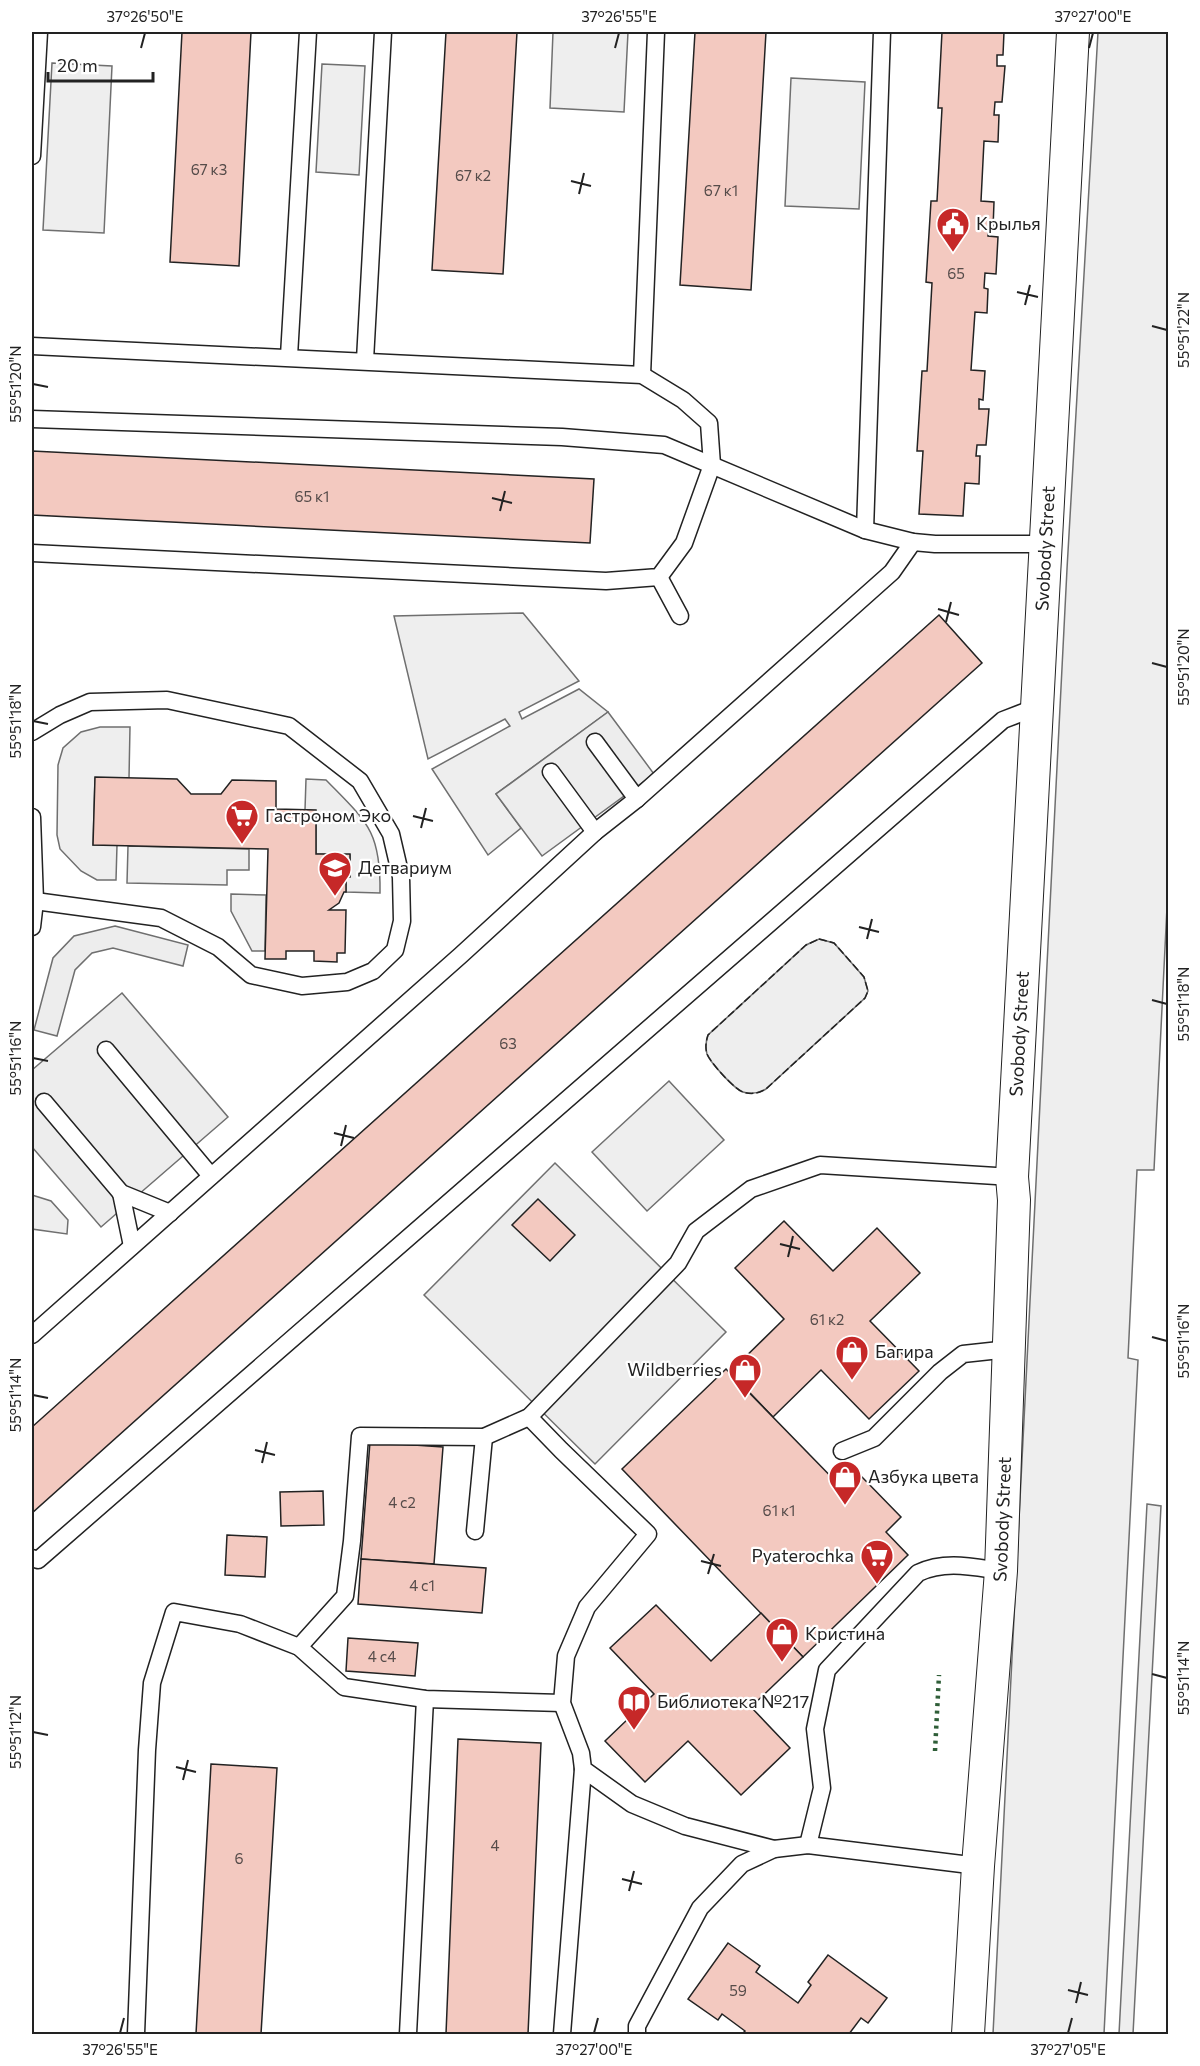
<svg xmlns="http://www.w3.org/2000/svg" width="1200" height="2066" font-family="Commissioner,sans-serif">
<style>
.green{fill:#eee;stroke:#6f6f6f;stroke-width:1.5}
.parking{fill:#ededed;stroke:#6f6f6f;stroke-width:1.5}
.building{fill:#f3c9c0;stroke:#222;stroke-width:1.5}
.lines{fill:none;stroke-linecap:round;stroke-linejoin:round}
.service-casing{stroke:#222;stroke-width:19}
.minor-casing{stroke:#222;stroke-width:34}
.service{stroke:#fff;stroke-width:16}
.minor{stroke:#fff;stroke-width:32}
.hedge{stroke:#2f5e38;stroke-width:4.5;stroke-dasharray:3 4.5;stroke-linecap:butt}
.fence{stroke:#222;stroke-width:1.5;stroke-dasharray:8 3;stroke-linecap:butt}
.ticks{fill:none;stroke:#222;stroke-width:2}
.labels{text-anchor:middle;stroke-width:4.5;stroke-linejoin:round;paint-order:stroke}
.number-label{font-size:15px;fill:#564c4a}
.poi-label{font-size:18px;fill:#222;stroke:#fff;text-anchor:start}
.street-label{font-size:18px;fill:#222;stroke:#fff}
.neatline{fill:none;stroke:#222;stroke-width:2}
.ticks-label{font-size:15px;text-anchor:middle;fill:#222}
</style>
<rect width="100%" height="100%" fill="#fff"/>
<g class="green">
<polygon points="553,32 628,32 624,112 550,108"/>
<polygon points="1098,32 1168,32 1168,887 1154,1170 1137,1170 1128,1358 1138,1360 1104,2034 993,2034 1067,569"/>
<polygon points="52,63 112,66 104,233 43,230"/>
<polygon points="322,64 365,66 359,175 316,172"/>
<polygon points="791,78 865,82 859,209 785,206"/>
<polygon points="523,613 579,681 519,712 522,719 579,689 608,712 496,794 521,828 488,855 432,769 510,726 505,719 428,759 394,616"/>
<polygon points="100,727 130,727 129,778 95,778 93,845 117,845 116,880 97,880 81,871 60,849 57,835 58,765 63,748 81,732"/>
<path d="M306 779 326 780C367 822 381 831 380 893L346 892V878L350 877V855L316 854V811L305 810Z"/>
<polygon points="128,846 249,849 249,870 227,870 227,885 127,883"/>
<polygon points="231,894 266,895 265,951 252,951 231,911"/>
<path d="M819 939 834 943 864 977 868 991 865 998 766 1089C759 1093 752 1095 743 1092 734 1089 710 1062 707 1054 705 1047 706 1041 708 1035L806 945Z"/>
<polygon points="669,1081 724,1140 647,1211 592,1152"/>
<polygon points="32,1195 51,1201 68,1220 67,1234 32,1229"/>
<polygon points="1147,1504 1161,1506 1133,2034 1119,2034"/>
</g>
<g class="parking">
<polygon points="608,712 654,774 542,856 496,794"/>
<polygon points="115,926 188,945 183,966 113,948 92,953 75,970 57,1036 34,1030 53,958 74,936"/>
<polygon points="122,993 228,1117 101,1227 32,1147 32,1070"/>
<polygon points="555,1163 726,1332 595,1464 424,1295"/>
</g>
<g class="building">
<polygon points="182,32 251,32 239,266 170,262"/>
<polygon points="446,32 517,32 503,274 432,270"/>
<polygon points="695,32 766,32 751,290 680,285"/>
<polygon points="942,32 1004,32 1003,55 997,55 997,66 1005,66 1002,102 995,102 994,115 999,115 998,142 984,141 981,201 994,202 993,229 988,229 988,236 998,237 996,274 985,273 984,288 988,289 987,313 975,312 971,370 985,371 983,400 979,399 979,409 989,409 986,445 977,445 976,456 980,456 979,484 965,483 963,516 919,514 923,451 917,451 922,371 927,371 932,283 926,282 931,201 937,201 942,108 938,108"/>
<polygon points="32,451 594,479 590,543 32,515"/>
<polygon points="939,615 982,663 32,1513 32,1427"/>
<polygon points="95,777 177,779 191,794 221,794 232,780 276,781 276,809 316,810 316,854 350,854 350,877 346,878 346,892 344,892 339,903 329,910 346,910 345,953 337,953 337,962 314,961 314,951 286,951 286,959 265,959 268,849 93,845"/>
<polygon points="538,1199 575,1235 550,1261 512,1225"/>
<polygon points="784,1221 833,1271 877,1228 920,1273 870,1321 919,1371 869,1419 821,1370 773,1417 730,1372 784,1319 735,1268"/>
<polygon points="726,1369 846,1492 862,1477 901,1517 886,1532 908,1555 803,1657 622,1469"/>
<polygon points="370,1442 443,1447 434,1564 361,1559"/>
<polygon points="323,1491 324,1525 281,1526 280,1492"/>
<polygon points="227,1535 267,1537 265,1577 225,1575"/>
<polygon points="361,1559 486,1568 482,1613 358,1604"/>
<polygon points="656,1605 711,1661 761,1613 803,1657 751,1707 790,1748 741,1795 688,1741 645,1782 605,1741 654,1694 610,1648"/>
<polygon points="348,1638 418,1643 415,1676 346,1671"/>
<polygon points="458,1739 541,1743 528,2034 446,2034"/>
<polygon points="211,1764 277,1768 261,2034 196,2034"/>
<polygon points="728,1943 760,1966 756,1972 798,2003 811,1985 808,1982 828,1955 887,1998 868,2023 861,2018 849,2034 742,2034 745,2031 722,2014 718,2020 688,1999"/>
</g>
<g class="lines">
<g class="service-casing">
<g id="service">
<polyline points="32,156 39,32"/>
<polyline points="32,346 642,375 683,400 709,423 712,465 684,543 659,577 606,581 32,553"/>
<polyline points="289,356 308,32"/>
<polyline points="365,360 383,32"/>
<polyline points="642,375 656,32"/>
<polyline points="32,419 562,437 664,445 865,530 913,542 935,544 1046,544"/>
<polyline points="865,530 882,32"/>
<polyline points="659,577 680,616"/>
<polyline points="32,732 60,715 90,702 167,700 289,726 360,781 391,834 401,877 402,921 395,950 373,971 347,982 302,986 251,975 218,947 161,918 35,901"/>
<polyline points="595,742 637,799"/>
<polyline points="551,772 595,832"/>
<polyline points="32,817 35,901 32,927"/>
<polyline points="106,1050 211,1176"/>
<polyline points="44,1102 121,1193 170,1213"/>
<polyline points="121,1193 132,1246"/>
<polyline points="32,1335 461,955 595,832 637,799 892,572 913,542"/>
<polyline points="529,1417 561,1450 648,1534 587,1607 566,1656 562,1703 581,1753 583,1769 632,1804 685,1826 774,1849"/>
<polyline points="842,1451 874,1438 940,1372 963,1354 1009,1349"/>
<polyline points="475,1531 484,1437"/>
<polyline points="32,1558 38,1560 1003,720 1037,707"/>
<polyline points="299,1647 345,1596 352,1541 360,1436 484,1437 529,1417 678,1263 696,1231 751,1189 820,1165 1012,1177"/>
<path d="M808 1845 822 1788 815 1729 827 1670 918 1573C945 1560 973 1567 1001 1571"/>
<polyline points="136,2034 147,1750 152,1683 174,1612 240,1624 299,1647 344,1687 425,1699 562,1703"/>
<polyline points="408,2034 425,1699"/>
<polyline points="562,2034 583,1769"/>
<polyline points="637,2034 637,2026 700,1908 742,1864 774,1849 808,1845 978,1866"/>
</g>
</g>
<g class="minor-casing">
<g id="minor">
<path id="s1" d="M968 2034 978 1866 1001 1571 1014 1200 1012 1177 1073 32"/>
</g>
</g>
<use href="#service" class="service"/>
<use href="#minor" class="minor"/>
<polyline class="hedge" points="935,1751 939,1675"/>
<path class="fence" d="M819 939 834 943 864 977 868 991 865 998 766 1089C759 1093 752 1095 743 1092 734 1089 710 1062 707 1054 705 1047 706 1041 708 1035L806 945Z"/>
</g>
<path class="ticks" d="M141 48 145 33M615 48 619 33M1089 48 1093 33M571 181 591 186M579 194 584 173M1017 292 1038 297M1025 305 1030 285M1152 326 1167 330M33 384 48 387M492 498 512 503M500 511 505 491M938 609 959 615M946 622 951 602M1152 663 1167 667M33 721 48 724M413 816 433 821M421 828 426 808M859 927 879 932M867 939 872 919M1152 1000 1167 1004M33 1058 48 1061M334 1133 354 1138M341 1146 346 1125M780 1244 800 1249M788 1257 793 1236M1152 1337 1167 1341M33 1395 48 1398M255 1450 275 1455M262 1463 267 1442M701 1561 721 1566M708 1574 714 1554M1152 1674 1167 1678M33 1732 48 1735M176 1767 196 1772M183 1780 188 1760M622 1879 642 1884M629 1891 634 1871M1068 1990 1088 1995M1076 2003 1081 1982M120 2033 124 2018M594 2033 598 2018M1068 2033 1072 2018"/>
<defs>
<g id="civic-pin" transform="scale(1.725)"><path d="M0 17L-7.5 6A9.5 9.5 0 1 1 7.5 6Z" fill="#c62828" stroke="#fff"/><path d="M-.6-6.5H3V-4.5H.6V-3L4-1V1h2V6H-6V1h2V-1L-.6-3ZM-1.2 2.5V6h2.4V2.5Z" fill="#fff"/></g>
<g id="supermarket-pin" transform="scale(1.725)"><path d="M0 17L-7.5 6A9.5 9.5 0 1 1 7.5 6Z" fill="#c62828" stroke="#fff"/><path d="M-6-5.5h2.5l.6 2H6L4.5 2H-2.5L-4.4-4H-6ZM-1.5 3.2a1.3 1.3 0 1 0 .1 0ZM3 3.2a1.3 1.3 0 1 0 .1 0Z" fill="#fff"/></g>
<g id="school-pin" transform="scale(1.725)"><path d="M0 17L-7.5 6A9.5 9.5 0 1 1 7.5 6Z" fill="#c62828" stroke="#fff"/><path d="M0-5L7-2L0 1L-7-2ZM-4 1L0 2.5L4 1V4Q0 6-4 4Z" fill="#fff"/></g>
<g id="shop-pin" transform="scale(1.725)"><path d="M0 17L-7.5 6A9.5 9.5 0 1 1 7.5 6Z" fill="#c62828" stroke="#fff"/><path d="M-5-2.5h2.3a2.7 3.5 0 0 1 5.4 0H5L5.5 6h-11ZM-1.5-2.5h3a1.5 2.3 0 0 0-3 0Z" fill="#fff"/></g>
<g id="library-pin" transform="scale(1.725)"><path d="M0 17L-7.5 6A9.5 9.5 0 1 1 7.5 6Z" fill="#c62828" stroke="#fff"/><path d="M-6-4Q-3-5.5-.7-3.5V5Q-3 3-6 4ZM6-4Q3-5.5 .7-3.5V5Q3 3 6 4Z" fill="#fff"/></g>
</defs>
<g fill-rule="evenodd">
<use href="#civic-pin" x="953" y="224"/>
<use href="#supermarket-pin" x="242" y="816"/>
<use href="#school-pin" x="335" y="868"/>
<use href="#shop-pin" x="852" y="1352"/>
<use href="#shop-pin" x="745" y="1370"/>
<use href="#shop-pin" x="845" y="1477"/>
<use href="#supermarket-pin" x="877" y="1556"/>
<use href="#shop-pin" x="782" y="1634"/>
<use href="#library-pin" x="634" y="1702"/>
</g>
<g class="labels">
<g class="number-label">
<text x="209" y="175">67 к3</text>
<text x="473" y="181">67 к2</text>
<text x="721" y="196">67 к1</text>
<text x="956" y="279">65</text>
<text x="312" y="502">65 к1</text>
<text x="508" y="1049">63</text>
<text x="827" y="1325">61 к2</text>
<text x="402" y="1508">4 с2</text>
<text x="779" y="1516">61 к1</text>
<text x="422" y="1591">4 с1</text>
<text x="382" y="1662">4 с4</text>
<text x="495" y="1851">4</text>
<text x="239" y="1864">6</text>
<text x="738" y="1996">59</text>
</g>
<g class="poi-label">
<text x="976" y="230">Крылья</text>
<text x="265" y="822">Гастроном Эко</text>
<text x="358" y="874">Детвариум</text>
<text x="875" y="1358">Багира</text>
<text x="722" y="1376" text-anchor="end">Wildberries</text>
<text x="868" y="1483">Азбука цвета</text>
<text x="854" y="1562" text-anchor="end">Pyaterochka</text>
<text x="805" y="1640">Кристина</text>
<text x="657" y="1708">Библиотека №217</text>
</g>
<g class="street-label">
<text dy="6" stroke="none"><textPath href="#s1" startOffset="1488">Svobody Street</textPath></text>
<text dy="6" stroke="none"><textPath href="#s1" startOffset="1002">Svobody Street</textPath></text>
<text dy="6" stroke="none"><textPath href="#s1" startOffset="516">Svobody Street</textPath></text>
</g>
</g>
<rect width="1200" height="2066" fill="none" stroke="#ffffff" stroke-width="66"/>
<path d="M48 72v9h105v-9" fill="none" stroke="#222222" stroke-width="3"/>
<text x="57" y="72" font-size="18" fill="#222222" stroke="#ffffff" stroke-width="4.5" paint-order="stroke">20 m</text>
<rect x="33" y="33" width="1134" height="2000" class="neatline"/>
<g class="ticks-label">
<text x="145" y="22">37°26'50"E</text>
<text x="619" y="22">37°26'55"E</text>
<text x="1093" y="22">37°27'00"E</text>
<text transform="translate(1184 330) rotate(-90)" y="5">55°51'22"N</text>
<text transform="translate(16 384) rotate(-90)" y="5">55°51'20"N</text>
<text transform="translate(1184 667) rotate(-90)" y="5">55°51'20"N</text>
<text transform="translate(16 721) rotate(-90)" y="5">55°51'18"N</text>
<text transform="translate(1184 1004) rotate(-90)" y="5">55°51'18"N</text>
<text transform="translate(16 1058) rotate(-90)" y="5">55°51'16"N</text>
<text transform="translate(1184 1341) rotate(-90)" y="5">55°51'16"N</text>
<text transform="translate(16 1395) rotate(-90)" y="5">55°51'14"N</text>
<text transform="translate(1184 1678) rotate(-90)" y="5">55°51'14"N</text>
<text transform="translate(16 1732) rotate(-90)" y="5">55°51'12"N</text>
<text x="120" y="2055">37°26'55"E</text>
<text x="594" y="2055">37°27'00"E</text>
<text x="1068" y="2055">37°27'05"E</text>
</g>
</svg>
